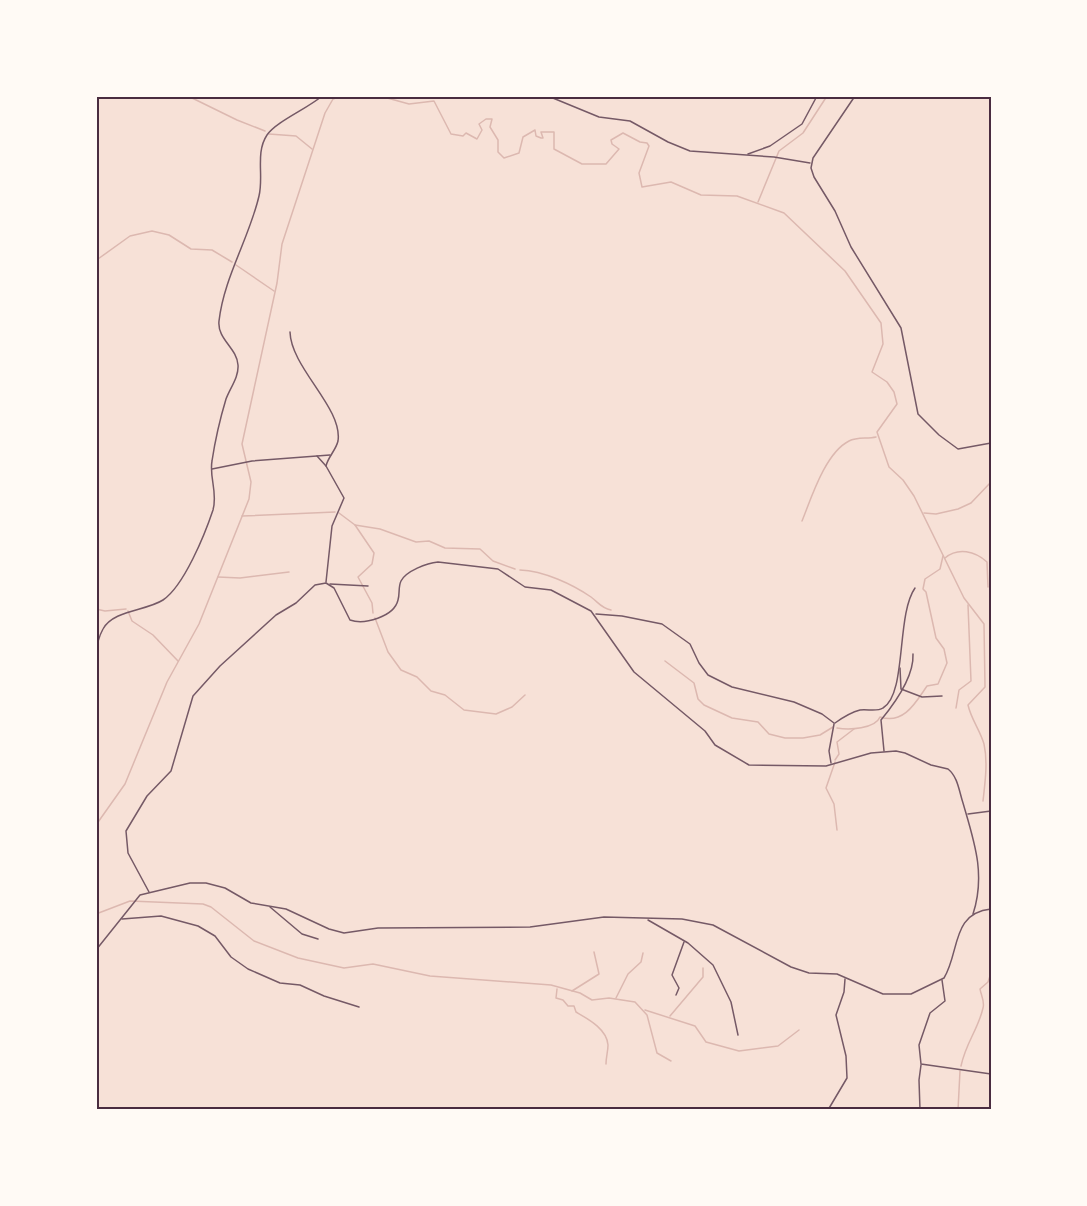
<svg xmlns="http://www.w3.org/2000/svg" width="1087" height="1206" font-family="Manrope,sans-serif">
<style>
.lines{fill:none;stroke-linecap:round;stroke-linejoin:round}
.stream{stroke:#dcb8b0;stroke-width:1.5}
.minor{stroke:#755966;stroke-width:1.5}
.tertiary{stroke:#755966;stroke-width:1.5}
.neatline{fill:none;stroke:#4a2c40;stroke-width:2}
</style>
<rect width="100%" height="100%" fill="#f7e1d7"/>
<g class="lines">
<g class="stream">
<polyline points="188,96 237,120 265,131"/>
<path d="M380 96 409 104 434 101 451 134 463 136 466 133 477 139 482 130 479 124 486 119H492L490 127 498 140V152L504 158 519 153 523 137 535 130 536 136 541 138H543L541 132H554V149L582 164H606L619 149 612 144 611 140 623 133 640 142 647 143 649 146 639 173 642 187 671 182 701 195 737 196 784 213 845 271 881 323 883 344 872 372 887 382 894 392 897 404 877 432 889 467 903 480 914 496 964 598 984 624 985 687 968 705C971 719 980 730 984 744 988 762 985 783 983 801"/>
<polyline points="269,134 296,136 312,149"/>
<polyline points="758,202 779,151 803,133 827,96"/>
<polyline points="98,259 130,236 152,231 169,235 191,249 212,250 232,262"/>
<polyline points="236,265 274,291"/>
<polyline points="339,513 355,525 374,553 372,564 358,577 372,603 373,613"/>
<polyline points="924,513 936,514 958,509 971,503 991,482"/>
<polyline points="242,516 335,512"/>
<path d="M802 521C811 499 825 453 849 441 857 437 867 439 876 437"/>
<polyline points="355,525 380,529 416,542 429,541 445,548 480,549 493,561 515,569"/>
<path d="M945 558C958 547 975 551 987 562L988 587"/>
<path d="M520 570C544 571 572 584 591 597 599 603 601 608 611 610"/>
<polyline points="218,577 240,578 289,572"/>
<polyline points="96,609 105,611 126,609"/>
<polyline points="128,611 132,621 153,635 178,661"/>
<polyline points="375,618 388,652 401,670 417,677 431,691 445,695 464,710 496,714 512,707 525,695"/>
<polyline points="665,661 694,683 698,699 704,705 732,718 758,722 769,734 785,738 803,738 820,735 833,727"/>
<polyline points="956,708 959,690 971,681 968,605"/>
<path d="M837 728C849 730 875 729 880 717 904 725 916 702 927 686L938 684 947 663 944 649 936 638 926 592 923 589 925 579 940 569 943 556"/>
<polyline points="835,760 839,754 837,742 854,729"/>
<polyline points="835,762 826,788 834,804 837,830"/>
<polyline points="96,825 125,784 167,682 199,624 249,499 251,482 242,444 277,283 282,244 325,113 333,99 341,96"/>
<polyline points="96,914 130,901 203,904 211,907 254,941 298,958 344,968 373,964 430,976 551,985 580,993 592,1000 609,998 635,1002 647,1015 657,1053 671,1061"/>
<path d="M557 989 556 998 563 1000 568 1006H574L576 1012C588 1019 607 1029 608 1045 608 1051 606 1057 606 1064"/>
<polyline points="572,991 599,974 594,952"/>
<polyline points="616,998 628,974 641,962 643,953"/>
<polyline points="645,1010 695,1026 706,1042 739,1051 778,1046 799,1030"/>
<polyline points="670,1016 703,977 703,968"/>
<path d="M961 1066C966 1042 978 1030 983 1008 985 1002 981 995 980 989L988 982 991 973"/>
<polyline points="958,1110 960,1071"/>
</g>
<g class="minor">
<polyline points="548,96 599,117 630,121 668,142 690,151 774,157 810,163"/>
<polyline points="748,154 770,146 802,124 817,96"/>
<path d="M290 332C291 368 343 408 338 441 336 450 328 457 326 466L344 498 332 526 326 582"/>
<polyline points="317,456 326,466"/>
<polyline points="212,469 252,461 330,455"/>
<polyline points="330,584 368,586"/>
<polyline points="596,614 622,616 662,624 690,644 699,663 708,675 732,687 794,702 822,714 834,723"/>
<polyline points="900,668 901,689 922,697 942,696"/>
<path d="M96 719C102 690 88 656 103 629 113 610 146 611 163 600 184 586 205 534 213 510 218 492 209 478 212 461 215 441 220 419 226 399 230 388 239 377 238 365 237 348 217 339 219 321 224 277 249 239 259 196 264 176 255 153 267 135 277 121 307 109 322 96"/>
<path d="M835 723C842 718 852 712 860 710 868 709 877 712 883 708 907 694 896 615 915 588"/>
<path d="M884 751 881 720C895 703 914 676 913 654"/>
<polyline points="831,763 829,751 834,724"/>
<polyline points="968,814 991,811"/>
<path d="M149 892 128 853 126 831 147 796 171 771 193 696 220 666 276 615 296 603 315 585 326 583 334 588 350 620C364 625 394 617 398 600 400 594 398 587 401 581 406 571 427 563 438 562L498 569 525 587 551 590 591 611 634 672 705 731 715 745 749 765 826 766 871 753 896 751 905 753 931 765 948 769C958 777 959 791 963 803 974 841 986 874 973 914"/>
<polyline points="270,907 302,934 318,939"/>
<polyline points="122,919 161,916 198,926 215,936 231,957 248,969 280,983 300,985 324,996 359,1007"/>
<polyline points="648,920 688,943 713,965 731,1002 738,1035"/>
<polyline points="942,980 945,1001 930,1013 919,1045 921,1064 991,1074"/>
<polyline points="676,995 679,988 672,975 684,942"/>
<polyline points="828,1110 847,1078 846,1056 836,1015 844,992 845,979"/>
<polyline points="920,1110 919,1080 921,1065"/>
</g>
<g class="tertiary">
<polyline points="855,96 813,158 811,168 814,177 835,211 851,247 901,328 918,414 939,435 958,449 991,443"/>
<path d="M96 950 140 895 190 883H206L225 888 251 903 286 909 329 929 344 933 378 928 530 927 604 917 682 919 713 925 791 967 809 973 837 974 883 994H911L944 978C960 952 951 913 991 909"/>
</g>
</g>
<rect width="1087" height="1206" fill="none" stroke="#fffaf5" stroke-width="195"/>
<rect x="98" y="98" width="892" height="1010" class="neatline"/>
</svg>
